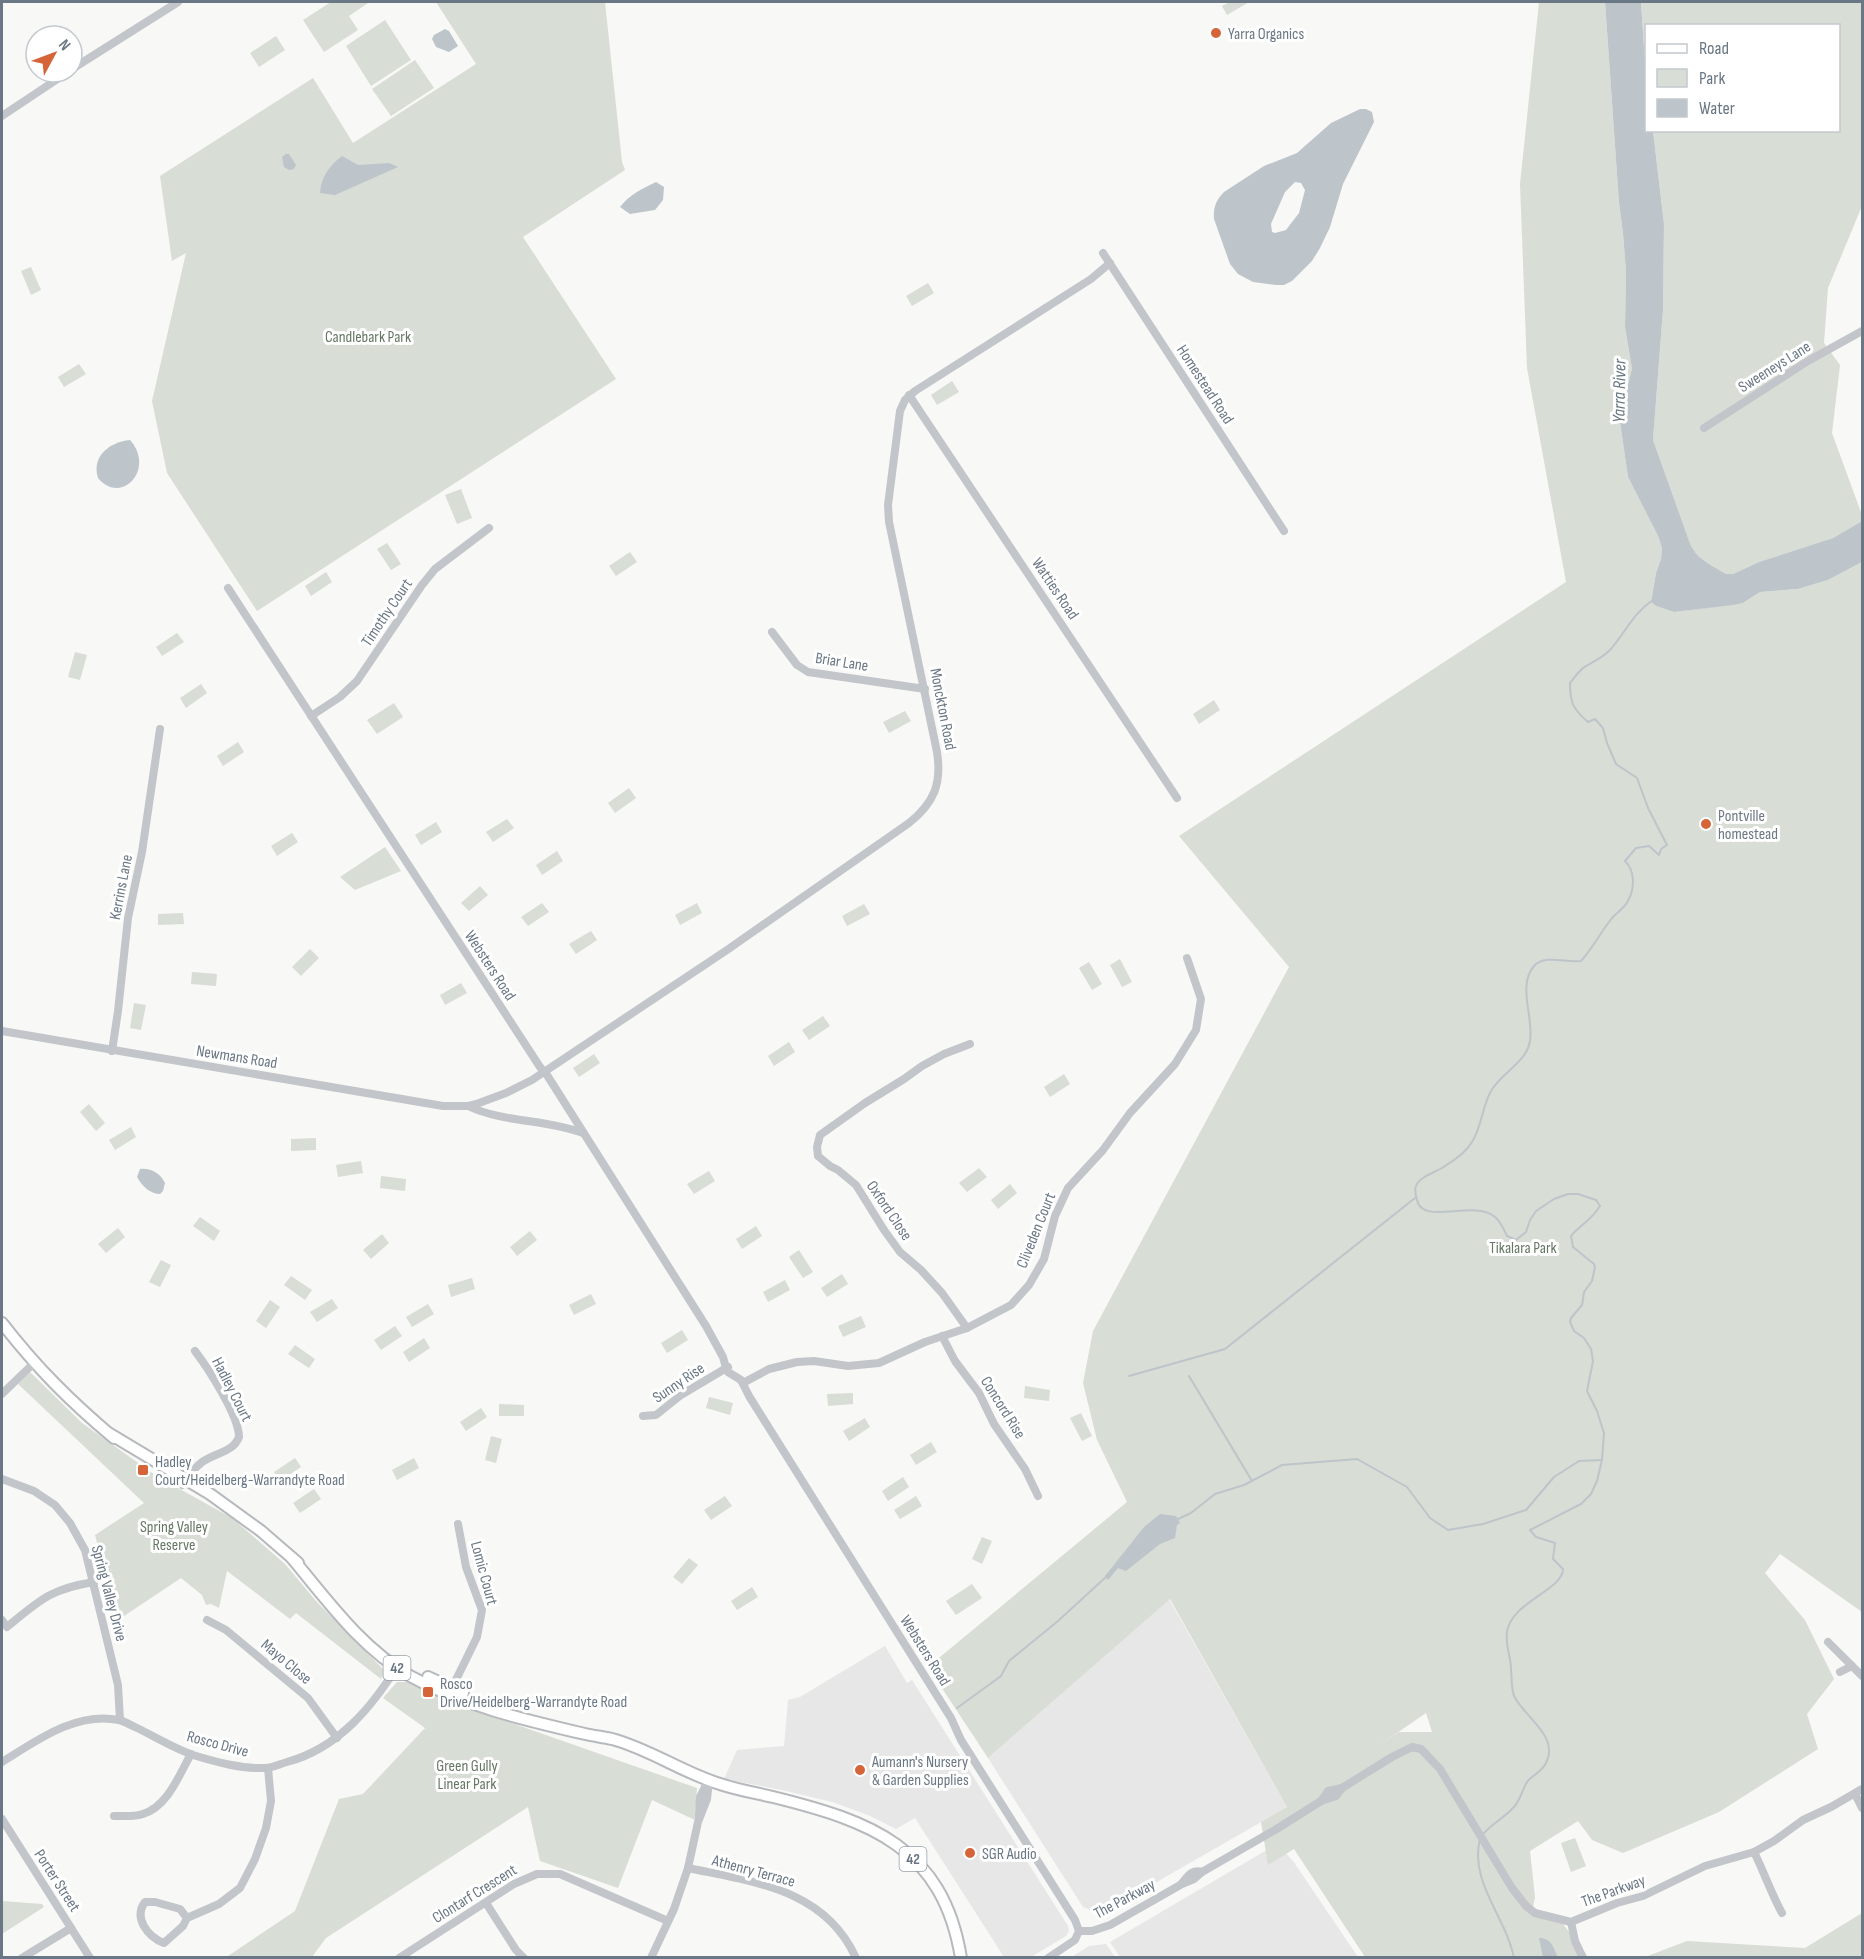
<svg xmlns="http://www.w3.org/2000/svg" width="1864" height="1959" font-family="'Sofia Sans Condensed',sans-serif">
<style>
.built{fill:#e6e7e6}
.green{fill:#d8ddd5;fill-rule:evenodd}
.water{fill:#bdc5cb;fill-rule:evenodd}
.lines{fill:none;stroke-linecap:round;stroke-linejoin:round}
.stream{stroke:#bdc5cb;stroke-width:2}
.major-casing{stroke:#b6b9bd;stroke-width:14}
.minor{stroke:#c2c5c9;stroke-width:8}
.major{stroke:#fff;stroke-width:10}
.poi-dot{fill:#d56539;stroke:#fff;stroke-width:2}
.labels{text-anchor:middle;stroke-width:6;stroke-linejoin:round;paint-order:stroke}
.shield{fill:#fff;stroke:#97a0a9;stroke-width:1.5}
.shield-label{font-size:15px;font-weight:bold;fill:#6a7784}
.poi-label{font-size:16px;fill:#6a7784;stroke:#fff;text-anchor:start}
.park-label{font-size:16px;fill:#667764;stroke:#fff}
.street-label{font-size:16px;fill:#6a7784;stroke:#fff}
.water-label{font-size:18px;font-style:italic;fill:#66777f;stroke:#fff}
</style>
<rect width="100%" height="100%" fill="#f8f8f6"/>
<g class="built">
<polygon points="1169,1599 1287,1807 1101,1914 1083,1907 988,1758"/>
<polygon points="885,1646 907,1683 912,1680 1068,1926 1069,1931 1066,1936 1031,1957 1004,1957 915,1818 896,1829 868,1815 832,1802 782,1790 724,1779 737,1750 784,1746 788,1700 800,1697"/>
<polygon points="1277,1844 1293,1861 1358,1957 1120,1957 1110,1942"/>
<polygon points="1106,1944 1115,1957 1072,1957 1089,1946"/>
</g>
<g class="green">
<polygon points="331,2 367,2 368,3 349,16 358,30 324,52 303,20"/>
<polygon points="436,2 605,2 622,162 625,170 523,237 616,379 257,611 167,473 152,401 186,253 172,261 160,176 313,78 353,143 476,64"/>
<polygon points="1230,2 1249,2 1227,15 1222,6"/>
<path d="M1539 2H1605L1619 203 1623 233 1626 272 1625 327 1632 369 1623 402 1620 422 1628 477 1658 536 1662 548 1661 559 1656 573 1651 602 1656 606 1674 612 1743 603 1760 592 1798 589 1828 580 1862 562V1612L1780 1554 1765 1573 1805 1620 1834 1679 1807 1714 1818 1749 1719 1812 1623 1853 1592 1840 1578 1821 1530 1851 1535 1897 1532 1912 1563 1924 1588 1957H1365L1294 1849 1268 1865 1261 1822 1287 1807 1170 1599 988 1758 928 1667 1127 1502 1097 1440 1083 1383 1093 1331 1289 967 1179 836 1566 582 1527 368 1520 184ZM1426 1713 1432 1732H1399L1381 1744Z"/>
<polygon points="1641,2 1862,2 1862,206 1828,288 1824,343 1840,365 1832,433 1862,515 1862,521 1833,538 1759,562 1733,574 1726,574 1709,564 1698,556 1691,546 1653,440 1663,310 1664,224 1653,131 1838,130 1838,26 1646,26 1646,77"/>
<polygon points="385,20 411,60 371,86 346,46"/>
<polygon points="276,36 285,50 259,67 250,53"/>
<polygon points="415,60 434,88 391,116 372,89"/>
<polygon points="31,267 41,290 31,295 21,271"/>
<polygon points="928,283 934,293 912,306 906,296"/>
<polygon points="79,364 86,374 64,387 58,377"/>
<polygon points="952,381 959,392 937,405 931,395"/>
<polygon points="461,489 472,518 457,524 445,495"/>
<polygon points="387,543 401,564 391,570 377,549"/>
<polygon points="630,552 637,562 616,576 609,566"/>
<polygon points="326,572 332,582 311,596 305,586"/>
<polygon points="177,633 184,642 162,656 156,647"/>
<polygon points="75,652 87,655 80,680 68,677"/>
<polygon points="201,684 207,693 186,708 180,698"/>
<polygon points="1214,700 1220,710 1199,724 1193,714"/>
<polygon points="394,703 403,717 377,734 367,720"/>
<polygon points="905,711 911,721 889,733 883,722"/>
<polygon points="238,742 244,752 223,766 217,756"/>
<polygon points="629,788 636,798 615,813 608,803"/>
<polygon points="507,819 514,828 493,842 486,832"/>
<polygon points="436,822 442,832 421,845 415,835"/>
<polygon points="292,833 298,842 277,856 271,846"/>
<polygon points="385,847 401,871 355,890 340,877"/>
<polygon points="557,851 563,861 542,875 536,865"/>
<polygon points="480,886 488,895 469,911 461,903"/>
<polygon points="542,903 549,912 528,926 521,917"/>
<polygon points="697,903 702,913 680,925 675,915"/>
<polygon points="864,904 870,914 847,926 842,916"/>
<polygon points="183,913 184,924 158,925 158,914"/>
<polygon points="591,931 597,940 576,954 569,944"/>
<polygon points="310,949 319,958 301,976 292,967"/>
<polygon points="1120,959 1132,982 1122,987 1110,965"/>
<polygon points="1089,962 1102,984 1092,990 1079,968"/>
<polygon points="192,972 217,974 216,986 191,984"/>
<polygon points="461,983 467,993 445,1005 440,995"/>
<polygon points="134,1003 146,1005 141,1030 130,1028"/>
<polygon points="823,1016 830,1026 809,1040 802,1030"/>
<polygon points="789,1042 795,1052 774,1066 768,1056"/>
<polygon points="594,1054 600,1063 579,1077 573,1068"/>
<polygon points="1064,1074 1070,1084 1050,1097 1044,1087"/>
<polygon points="89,1104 105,1123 96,1131 80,1112"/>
<polygon points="131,1127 136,1137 115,1150 109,1140"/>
<polygon points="316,1138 316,1150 291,1151 291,1139"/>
<polygon points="361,1161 363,1173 338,1177 336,1165"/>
<polygon points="979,1168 987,1177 967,1192 959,1183"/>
<polygon points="709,1171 715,1181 694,1194 687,1184"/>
<polygon points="381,1176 406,1179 405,1191 380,1188"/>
<polygon points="1010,1184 1017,1193 998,1209 991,1200"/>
<polygon points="200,1217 220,1231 214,1241 193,1226"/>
<polygon points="756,1226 762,1236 742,1249 736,1239"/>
<polygon points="118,1228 125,1237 106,1253 98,1244"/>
<polygon points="530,1231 537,1240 517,1256 510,1247"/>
<polygon points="382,1234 389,1243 371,1259 363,1250"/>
<polygon points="799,1250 813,1272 803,1278 789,1257"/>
<polygon points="161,1260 171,1265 160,1287 149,1282"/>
<polygon points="842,1274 848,1284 827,1297 821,1288"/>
<polygon points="291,1276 312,1290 305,1300 284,1285"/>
<polygon points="472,1278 475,1289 451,1297 448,1285"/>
<polygon points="785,1280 790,1290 768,1302 763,1292"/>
<polygon points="591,1294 596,1304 574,1315 569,1305"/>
<polygon points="332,1299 338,1308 317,1322 310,1312"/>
<polygon points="270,1300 280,1307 266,1328 256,1321"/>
<polygon points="428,1304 434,1314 412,1327 406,1317"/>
<polygon points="861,1316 866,1327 843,1337 838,1326"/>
<polygon points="395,1326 402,1336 381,1350 374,1340"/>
<polygon points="682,1330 688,1340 667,1353 661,1343"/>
<polygon points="424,1338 430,1348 409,1362 403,1352"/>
<polygon points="295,1345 315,1359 309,1368 288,1354"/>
<polygon points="30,1372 82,1423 158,1477 232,1518 285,1564 316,1601 385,1671 381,1679 296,1613 290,1619 227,1571 219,1608 211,1604 206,1605 202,1595 181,1578 118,1620 95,1535 144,1503 18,1384"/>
<polygon points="1025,1386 1050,1390 1049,1401 1024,1398"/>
<polygon points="853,1393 853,1404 828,1406 827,1394"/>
<polygon points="709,1397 733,1403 730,1415 706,1408"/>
<polygon points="499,1404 524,1405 524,1416 499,1416"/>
<polygon points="481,1408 487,1417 466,1431 460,1422"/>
<polygon points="1081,1413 1092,1436 1082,1441 1070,1418"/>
<polygon points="865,1418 870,1427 849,1441 843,1431"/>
<polygon points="491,1436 502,1439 496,1463 485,1460"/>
<polygon points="931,1442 937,1452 916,1465 910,1455"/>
<polygon points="295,1458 301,1467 280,1481 274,1472"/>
<polygon points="414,1458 419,1468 397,1480 392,1470"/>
<polygon points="903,1477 909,1487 888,1501 882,1491"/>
<polygon points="314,1489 321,1499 300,1513 293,1503"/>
<polygon points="725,1496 732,1506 711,1520 704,1510"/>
<polygon points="916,1496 922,1506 900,1519 894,1510"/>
<polygon points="982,1537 992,1541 982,1564 972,1559"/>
<polygon points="689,1558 698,1565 682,1584 673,1577"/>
<polygon points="972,1584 982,1598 956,1615 946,1601"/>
<polygon points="752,1587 758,1597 737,1610 731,1601"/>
<polygon points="397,1682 407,1682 443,1699 697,1788 695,1820 652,1800 618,1888 540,1861 528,1807 326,1938 312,1957 225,1958 295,1911 339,1799 363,1794 425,1728 383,1698"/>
<polygon points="1575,1838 1586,1866 1571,1872 1561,1843"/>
<polygon points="2,1901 42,1904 44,1907 2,1934"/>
<polygon points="1862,1913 1862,1957 1645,1957 1687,1941 1805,1948"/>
</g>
<g class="water">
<polygon points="1605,2 1641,2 1646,77 1646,130 1653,131 1664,224 1663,310 1653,440 1691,546 1698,556 1709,564 1726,574 1733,574 1759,562 1833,538 1862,521 1862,562 1828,580 1798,589 1760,592 1743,603 1733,605 1674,612 1656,606 1651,602 1656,573 1661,559 1662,548 1658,536 1628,477 1620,422 1623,402 1632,369 1625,327 1626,272 1623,233 1619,203"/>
<polygon points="445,29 449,31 458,46 449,52 436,47 432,39 434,35"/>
<path d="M1360 109H1366L1372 112 1374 122 1343 184 1330 227 1320 248 1312 261 1292 281 1284 285H1276L1253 282 1238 274 1230 264 1214 219C1213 208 1216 200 1224 192L1264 166 1297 153 1331 123ZM1295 182 1301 183 1305 190 1299 213 1286 230 1275 233 1272 232 1271 224 1285 192Z"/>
<polygon points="286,154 289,154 296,165 294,169 289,170 284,167 282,157"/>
<path d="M342 156 358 165 389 163 398 167 335 195 320 193C321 177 329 166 342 156Z"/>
<path d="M656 182 664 187 663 200 655 210 630 214 620 207C630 194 642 189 656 182Z"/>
<path d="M130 440C156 469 121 506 98 478 91 456 110 442 130 440Z"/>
<path d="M140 1169C151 1168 160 1173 165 1183L163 1191 160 1194C150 1194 142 1186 137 1177Z"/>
<polygon points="1160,1514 1176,1516 1180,1523 1177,1525 1175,1538 1160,1544 1126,1571 1118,1568 1108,1580 1105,1576 1144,1527"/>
<path d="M1539 1938C1552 1938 1553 1948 1558 1957H1543Z"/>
</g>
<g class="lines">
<g class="stream">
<polyline points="1129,1376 1225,1349 1415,1198"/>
<polyline points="1189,1376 1252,1481"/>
<polyline points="1176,1520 1191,1513 1215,1494 1244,1485 1282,1465 1357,1459 1407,1487 1430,1518 1448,1530 1483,1524 1526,1510 1554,1477 1579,1461 1602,1460"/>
<polyline points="957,1708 1001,1676 1009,1661 1058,1621 1107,1576"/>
<path d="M1483 1834C1492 1824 1505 1817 1514 1807 1521 1799 1522 1790 1527 1782 1532 1775 1541 1773 1546 1763 1560 1736 1524 1717 1514 1696 1511 1687 1512 1678 1511 1669 1511 1657 1505 1645 1507 1632 1511 1602 1563 1590 1563 1569L1553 1559 1555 1543 1536 1537 1530 1530 1581 1504 1591 1494 1597 1481 1602 1460 1604 1433 1597 1411 1587 1391 1593 1361 1591 1349 1584 1338 1574 1331 1570 1322 1571 1318 1582 1305 1584 1292 1592 1281 1595 1267 1594 1264 1573 1247 1571 1236C1582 1223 1590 1222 1600 1206L1596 1200 1578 1194H1568L1554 1199 1536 1211 1530 1220 1526 1232 1516 1240 1507 1236C1504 1230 1501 1222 1495 1217 1475 1199 1422 1226 1417 1200 1416 1196 1414 1190 1416 1186 1420 1176 1437 1172 1445 1166 1455 1160 1466 1152 1472 1142 1482 1126 1482 1107 1491 1091 1501 1073 1527 1062 1530 1041 1534 1017 1517 986 1534 966 1545 954 1566 963 1581 961 1592 949 1599 935 1609 922 1614 914 1624 909 1628 901 1635 888 1635 871 1625 861L1636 848 1649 846 1659 855 1661 849 1667 845 1648 808 1637 778 1616 764 1607 743 1603 728 1595 719 1588 722C1573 709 1570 703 1570 683 1575 677 1580 669 1586 666 1595 661 1603 657 1610 650 1626 632 1632 614 1653 600"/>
<path d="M1480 1839C1469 1882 1506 1917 1514 1958"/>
</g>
<g class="major-casing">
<g id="major">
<path d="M2 1323C37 1368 70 1401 114 1438"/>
<polyline points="110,1434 210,1494 261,1531 298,1563"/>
<path d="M292 1558C327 1600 362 1649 410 1676 464 1706 525 1720 585 1734 594 1736 603 1737 612 1739 650 1749 683 1773 720 1784 738 1790 756 1793 773 1797 870 1821 943 1847 961 1958"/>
<polyline points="428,1677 463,1693"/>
</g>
</g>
<g class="minor">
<polyline points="72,69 178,2"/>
<polyline points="2,116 68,72"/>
<polyline points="1103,253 1284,531"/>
<polyline points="909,395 1177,798"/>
<polyline points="1704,428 1808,361 1862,331"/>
<polyline points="228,588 540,1067 547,1075 706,1326 723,1357 726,1368 728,1372 741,1380 749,1396 951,1718 961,1740 1075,1920 1079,1931"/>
<polyline points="772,632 797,665 808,672 925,689"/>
<polyline points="311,716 340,697 357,681 422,585 435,569 489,528"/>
<path d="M2 1031 443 1106H468L479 1103 506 1093 532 1080 727 950 909 823C934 803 942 784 937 752L889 522 888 505 900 411 905 400 915 391 1091 279 1110 263"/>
<polyline points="112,1051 118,1011 128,918 142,852 160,729"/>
<path d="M468 1106C504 1123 546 1119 583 1133"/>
<polyline points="967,1328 942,1293 921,1270 900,1252 884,1230 856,1185 838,1170 830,1166 818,1156 817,1147 820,1135 865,1103 904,1079 922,1066 944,1054 970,1044"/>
<polyline points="942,1336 955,1361 979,1393 994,1424 1025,1469 1038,1496"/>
<polyline points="743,1383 769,1369 797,1362 814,1361 848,1366 879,1363 925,1342 967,1328 1011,1305 1029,1285 1044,1259 1055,1216 1068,1188 1103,1150 1130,1113 1175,1064 1196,1030 1201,999 1187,958"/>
<polyline points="2,1394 34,1363"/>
<polyline points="643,1416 656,1415 681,1395 728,1367"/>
<polyline points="2,1479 34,1491 55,1505 70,1523 85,1550 118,1685 120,1720"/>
<path d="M182 1485C188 1477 193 1469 201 1463 213 1453 233 1453 239 1437 239 1416 208 1368 195 1351"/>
<path d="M2 1620 7 1627C40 1600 50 1589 94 1582"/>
<polyline points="207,1620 226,1630 308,1698 337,1738"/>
<polyline points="1828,1642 1862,1676"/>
<polyline points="1840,1672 1852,1666"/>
<polyline points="450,1692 477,1637 482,1610 466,1567 458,1524"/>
<path d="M2 1762C36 1741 76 1711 119 1720 124 1721 130 1725 135 1727 154 1736 173 1748 193 1755 216 1762 241 1769 265 1768 272 1768 280 1764 287 1762 339 1748 373 1706 400 1662"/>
<polyline points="1855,1794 1862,1808"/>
<polyline points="1321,1801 1328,1791 1342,1788"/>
<path d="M114 1816C123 1816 135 1817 143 1814 168 1806 179 1775 191 1754"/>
<polyline points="699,1816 700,1797 707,1783"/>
<polyline points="2,1819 90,1958"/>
<path d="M1754 1852C1764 1872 1771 1893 1782 1913"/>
<path d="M688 1868C754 1882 825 1889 856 1958"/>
<path d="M1182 1883C1188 1876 1192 1869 1202 1872"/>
<polyline points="486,1903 516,1950 524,1958"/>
<path d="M187 1918 180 1909 155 1902H145C133 1918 148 1937 164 1943L183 1926 187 1918 219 1904 240 1888 255 1859 266 1828 271 1801 268 1768"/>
<polyline points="1571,1922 1575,1941 1583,1958"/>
<polyline points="1079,1931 1092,1931 1110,1925 1182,1884 1194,1879 1202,1872 1275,1830 1321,1801 1336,1796 1342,1788 1392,1757 1412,1747 1421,1749 1440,1769 1512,1888 1526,1906 1535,1913 1571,1922 1617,1903 1643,1896 1705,1866 1754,1852 1774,1841 1803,1820 1831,1807 1862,1789"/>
<polyline points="22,1958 71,1928"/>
<polyline points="399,1958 514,1884 537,1874 560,1874 668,1921"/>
<polyline points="651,1958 674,1909 688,1868 698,1822 707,1799 709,1781"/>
<polyline points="1048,1958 1075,1940 1079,1931"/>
</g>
<use href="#major" class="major"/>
</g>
<g class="poi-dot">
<circle cx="1216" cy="33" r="6"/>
<circle cx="1706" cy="824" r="6"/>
<rect x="137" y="1464" width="12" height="12" rx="3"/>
<rect x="422" y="1686" width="12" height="12" rx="3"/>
<circle cx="860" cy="1770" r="6"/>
<circle cx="970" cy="1853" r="6"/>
</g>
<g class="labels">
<g class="shield">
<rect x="383.5" y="1656" width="27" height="24" rx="4.5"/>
<rect x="899.5" y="1847" width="27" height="24" rx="4.5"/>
</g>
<g class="shield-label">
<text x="397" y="1673">42</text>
<text x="913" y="1864">42</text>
</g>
<g class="poi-label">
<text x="1228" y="39">Yarra Organics</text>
<text x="1718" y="821">Pontville<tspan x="1718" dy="18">homestead</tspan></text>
<text x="155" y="1467">Hadley<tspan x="155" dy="18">Court/Heidelberg-Warrandyte Road</tspan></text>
<text x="440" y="1689">Rosco<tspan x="440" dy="18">Drive/Heidelberg-Warrandyte Road</tspan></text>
<text x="872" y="1767">Aumann's Nursery<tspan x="872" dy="18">&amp; Garden Supplies</tspan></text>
<text x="982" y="1859">SGR Audio</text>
</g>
<g class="park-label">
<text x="368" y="342">Candlebark Park</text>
<text x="1523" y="1253">Tikalara Park</text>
<text x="174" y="1532">Spring Valley<tspan x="174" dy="18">Reserve</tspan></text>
<text x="467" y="1771">Green Gully<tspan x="467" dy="18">Linear Park</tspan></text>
</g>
<g class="street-label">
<text transform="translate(1774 366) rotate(-32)" y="6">Sweeneys Lane</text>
<text transform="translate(1206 384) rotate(57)" y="6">Homestead Road</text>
<text transform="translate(1056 588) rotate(56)" y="6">Watties Road</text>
<text transform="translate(386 612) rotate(-56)" y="6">Timothy Court</text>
<text transform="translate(842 661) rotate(9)" y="6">Briar Lane</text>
<text transform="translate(944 709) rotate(79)" y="6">Monckton Road</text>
<text transform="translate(120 887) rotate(-79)" y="6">Kerrins Lane</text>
<text transform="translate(491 965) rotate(57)" y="6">Websters Road</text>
<text transform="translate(237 1056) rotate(9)" y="6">Newmans Road</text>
<text transform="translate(890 1210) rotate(56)" y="6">Oxford Close</text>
<text transform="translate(1035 1230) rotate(-68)" y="6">Cliveden Court</text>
<text transform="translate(678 1382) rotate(-34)" y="6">Sunny Rise</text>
<text transform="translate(233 1389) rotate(63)" y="6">Hadley Court</text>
<text transform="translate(1004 1407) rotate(58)" y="6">Concord Rise</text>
<text transform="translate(485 1573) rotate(75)" y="6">Lomic Court</text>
<text transform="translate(110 1593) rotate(75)" y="6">Spring Valley Drive</text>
<text transform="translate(926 1650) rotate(58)" y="6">Websters Road</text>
<text transform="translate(287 1661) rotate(40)" y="6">Mayo Close</text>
<text transform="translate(218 1743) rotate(15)" y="6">Rosco Drive</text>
<text transform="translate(754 1870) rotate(15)" y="6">Athenry Terrace</text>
<text transform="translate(58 1880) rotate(57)" y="6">Porter Street</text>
<text transform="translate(1613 1890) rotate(-20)" y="6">The Parkway</text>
<text transform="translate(474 1893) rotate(-32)" y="6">Clontarf Crescent</text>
<text transform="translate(1124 1898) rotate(-28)" y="6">The Parkway</text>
</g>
<g class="water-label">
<text transform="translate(1619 391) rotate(-89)" y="6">Yarra River</text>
</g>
</g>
<rect width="1864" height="1959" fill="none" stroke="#6a7784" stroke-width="6"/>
<rect x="1645" y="24" width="195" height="108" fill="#ffffff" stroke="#c3c9ce" stroke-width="1.5"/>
<rect x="1657" y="44" width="30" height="9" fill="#ffffff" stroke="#c3c9ce" stroke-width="1.5"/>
<text x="1699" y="54" font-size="18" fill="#6a7784">Road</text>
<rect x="1657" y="69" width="30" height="18" fill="#d8ddd5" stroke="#c3c9ce" stroke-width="1.5"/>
<text x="1699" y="84" font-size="18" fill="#6a7784">Park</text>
<rect x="1657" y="99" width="30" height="18" fill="#bdc5cb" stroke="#c3c9ce" stroke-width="1.5"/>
<text x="1699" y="114" font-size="18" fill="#6a7784">Water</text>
<g transform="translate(54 54) rotate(49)"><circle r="28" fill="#ffffff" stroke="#c3c9ce" stroke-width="1.5"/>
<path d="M0-4.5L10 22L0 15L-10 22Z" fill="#d56539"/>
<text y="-9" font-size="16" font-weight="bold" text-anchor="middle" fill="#6a7784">N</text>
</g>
</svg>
